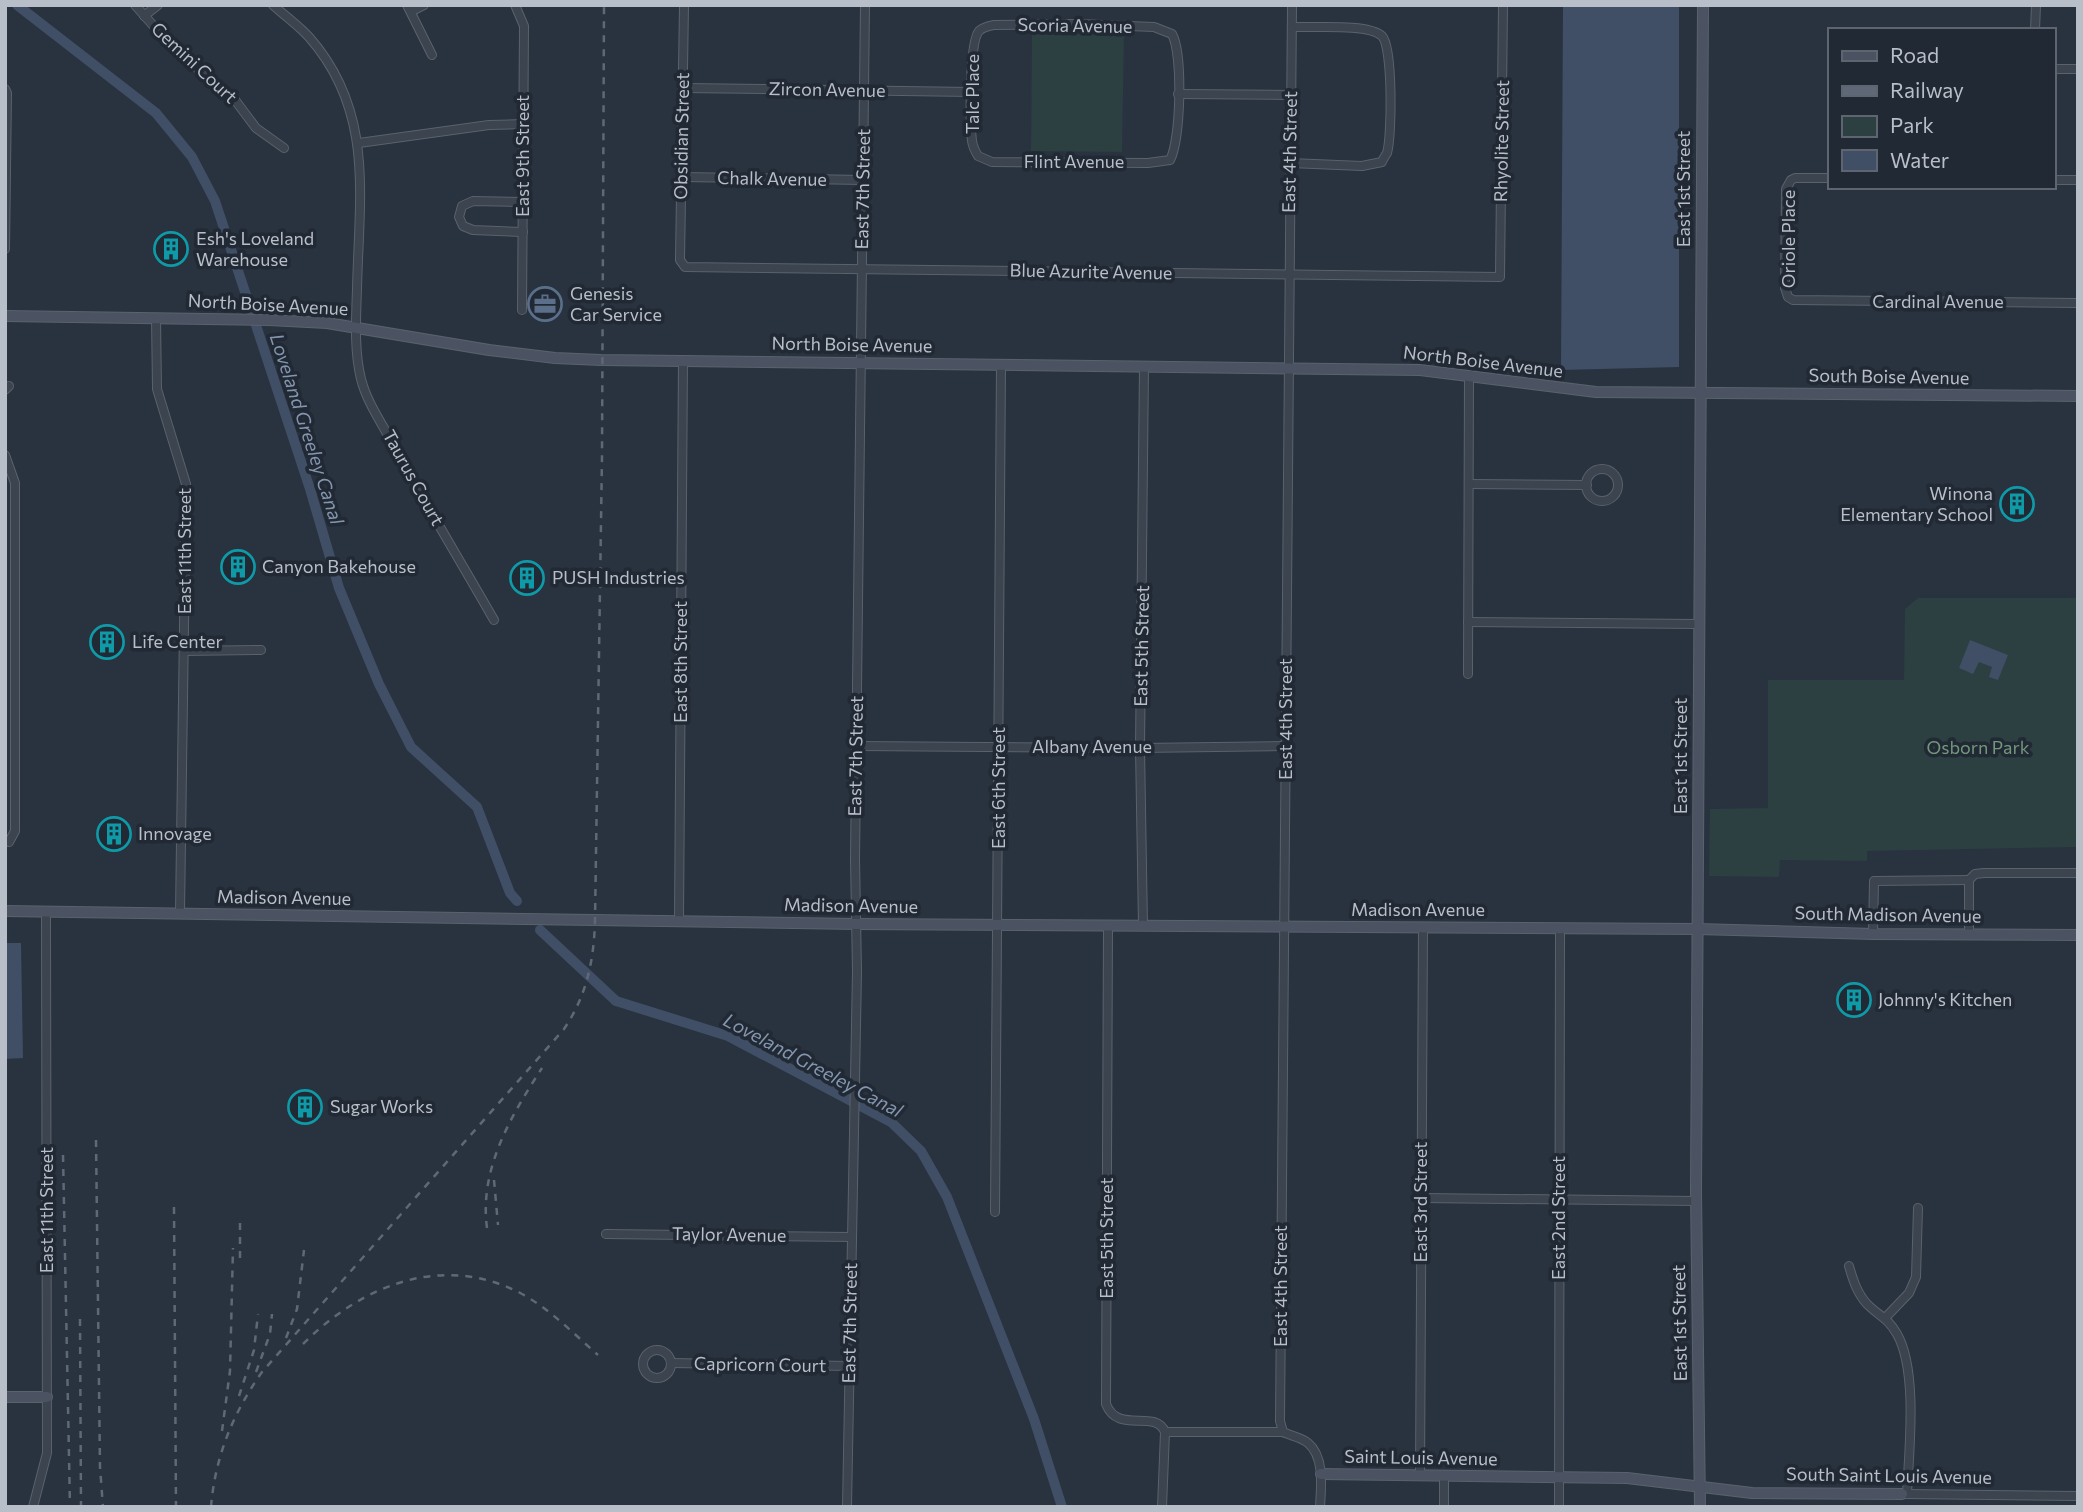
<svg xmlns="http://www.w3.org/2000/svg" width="2083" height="1512" font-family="Commissioner,sans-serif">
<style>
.green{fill:#2c3f41}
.water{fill:#404f66}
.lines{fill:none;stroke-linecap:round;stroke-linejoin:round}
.canal{stroke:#404f66;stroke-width:10}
.street-casing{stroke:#5a626c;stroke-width:10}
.secondary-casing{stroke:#5a626c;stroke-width:12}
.street{stroke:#3c444f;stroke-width:8}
.secondary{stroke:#4b5362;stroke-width:10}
.rail{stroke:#5f6876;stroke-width:2.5;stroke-dasharray:7 7;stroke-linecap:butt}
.labels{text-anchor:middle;stroke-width:7;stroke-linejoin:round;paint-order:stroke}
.street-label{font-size:18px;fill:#b9bfc9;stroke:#212934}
.poi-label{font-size:18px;fill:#b9bfc9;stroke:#212934;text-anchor:start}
.park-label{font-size:18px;fill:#73987c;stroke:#212934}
.water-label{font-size:19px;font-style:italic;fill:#8495ae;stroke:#212934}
</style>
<rect width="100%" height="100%" fill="#29323f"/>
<g class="green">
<polygon points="1032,33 1124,34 1122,152 1031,151"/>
<polygon points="1918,598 2078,598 2078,847 1867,851 1867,861 1780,860 1779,877 1709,876 1710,809 1768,808 1768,680 1904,680 1905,609"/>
</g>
<g class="water">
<polygon points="1563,5 1679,5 1679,367 1561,370"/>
<polygon points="1970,640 2008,655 1998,680 1989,677 1992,667 1979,662 1973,674 1959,668"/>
<polygon points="5,943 21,943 23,1058 5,1059"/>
</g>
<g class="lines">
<g class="canal">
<polyline points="17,5 156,113 192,157 215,201 310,489 339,588 379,684 411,747 477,807 510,893 517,901"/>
<polyline points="540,930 616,1001 728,1036 891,1122 921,1151 947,1197 1034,1419 1062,1507"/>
</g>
<g class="street-casing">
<g id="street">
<polyline points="135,5 174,49 235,100 256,128 284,148"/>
<path d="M273 5C285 16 298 25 309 37 375 112 359 197 357 289 356 319 354 350 361 379 367 403 383 425 394 446 426 505 461 562 494 620"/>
<polyline points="407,5 432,55"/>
<polyline points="515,5 524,26 522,310"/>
<polyline points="684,5 680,260 685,267 1500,277 1503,5"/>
<polyline points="412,11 424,5"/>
<polyline points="144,16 158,5"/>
<path d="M1077 24 1154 27 1172 34C1183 54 1181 140 1170 160L1148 163 992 162 978 156C975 151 973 147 972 141 970 124 969 42 979 31 983 27 989 26 994 25Z"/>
<polyline points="2035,30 2036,5"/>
<polyline points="2053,69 2078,69"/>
<polyline points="683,88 972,92"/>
<polyline points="5,89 7,93 5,249"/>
<polyline points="1178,94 1291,95"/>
<polyline points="359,143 489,125 523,124"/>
<path d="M1290 163 1362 166 1382 162C1383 159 1385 156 1387 153 1392 137 1393 47 1382 36 1369 23 1311 28 1292 27"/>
<polyline points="681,177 863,180"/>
<polyline points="1829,178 1795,178 1791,180 1786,189 1785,288 1788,297 1793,300 2078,303"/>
<polyline points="2053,180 2078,180"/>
<polyline points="523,202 473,201 462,206 459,217 463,226 473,230 523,232"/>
<polyline points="156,318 157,389 186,484 180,913"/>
<polyline points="5,390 9,386"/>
<polyline points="5,455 15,483 15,831 9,842"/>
<circle cx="1602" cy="485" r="16"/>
<polyline points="1469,484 1587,485"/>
<polyline points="1468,622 1699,624"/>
<polyline points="184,651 261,650"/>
<polyline points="1468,674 1469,375"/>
<polyline points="856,746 1140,748 1285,746"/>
<polyline points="1969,880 1975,874 1984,873 2078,873"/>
<polyline points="679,921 683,360"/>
<path d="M1108 926 1106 1404C1118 1435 1155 1408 1165 1432L1162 1507"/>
<polyline points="1143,926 1140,748 1144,366"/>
<polyline points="1873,934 1874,881 1969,880"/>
<polyline points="1969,934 1969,880"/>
<polyline points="1422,1198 1696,1201"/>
<polyline points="995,1212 1001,364"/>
<polyline points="606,1234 851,1237"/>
<path d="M1849 1266C1853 1280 1857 1293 1867 1304 1879 1316 1888 1318 1897 1334 1918 1371 1909 1451 1907 1494"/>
<polyline points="1886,1317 1909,1293 1916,1277 1918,1208"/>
<circle cx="657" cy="1364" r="14"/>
<polyline points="671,1363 849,1366"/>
<path d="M1165 1432H1283C1291 1436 1301 1437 1308 1443 1325 1457 1321 1488 1320 1507"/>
<polyline points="1283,1432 1280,1421 1292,5"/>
<polyline points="1420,1475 1423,928"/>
<polyline points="1902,1494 2078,1496"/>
<polyline points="33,1507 47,1453 46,912"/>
<polyline points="847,1507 857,972 855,859 865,5"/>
<polyline points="1444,1507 1444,1476"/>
<polyline points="1559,1507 1560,929"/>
</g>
</g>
<g class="secondary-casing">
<g id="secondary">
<polyline points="5,316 269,320 327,323 489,350 555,358 601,360 1420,370 1596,392 2078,396"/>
<polyline points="5,911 856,924 1697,929 1873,934 2078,935"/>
<polyline points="5,1397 47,1397"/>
<polyline points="1321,1474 1627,1478 1752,1493 1902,1494"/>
<polyline points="1700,1507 1696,1192 1703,5"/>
</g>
</g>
<use href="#street" class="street"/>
<use href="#secondary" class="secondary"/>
<g class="rail">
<polyline points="96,1140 100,1467 103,1507"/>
<polyline points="63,1155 70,1507"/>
<polyline points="494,1180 498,1225"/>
<polyline points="174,1207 176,1507"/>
<path d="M487 1228C479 1169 511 1116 542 1068"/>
<polyline points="240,1258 240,1223"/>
<polyline points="80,1319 81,1507"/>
<polyline points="286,1338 297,1309 304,1250"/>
<path d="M303 1344C362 1285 443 1252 522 1294 551 1310 574 1334 598 1355"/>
<polyline points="256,1372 270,1334 272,1314"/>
<polyline points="239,1396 254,1350 258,1314"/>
<polyline points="222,1431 230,1371 233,1248"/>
<path d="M211 1507C215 1457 233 1413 262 1372L564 1029C587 995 594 960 595 920L602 456 604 5"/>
</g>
</g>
<defs>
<g id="building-ring" transform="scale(1.75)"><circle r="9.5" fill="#212934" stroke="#0f9aa8" stroke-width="1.5"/><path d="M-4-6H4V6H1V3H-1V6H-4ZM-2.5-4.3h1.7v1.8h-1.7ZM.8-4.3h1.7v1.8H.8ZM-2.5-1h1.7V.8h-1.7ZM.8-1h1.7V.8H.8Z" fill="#0f9aa8"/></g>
<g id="office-ring" transform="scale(1.75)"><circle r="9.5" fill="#212934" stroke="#5c6f8a" stroke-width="1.5"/><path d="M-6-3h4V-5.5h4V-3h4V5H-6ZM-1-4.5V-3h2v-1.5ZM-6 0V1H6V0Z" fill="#5c6f8a"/></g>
</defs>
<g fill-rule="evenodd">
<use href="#building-ring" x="171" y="249"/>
<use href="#office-ring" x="545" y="304"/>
<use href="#building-ring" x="2017" y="504"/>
<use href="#building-ring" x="238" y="567"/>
<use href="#building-ring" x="527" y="578"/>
<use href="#building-ring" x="107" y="642"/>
<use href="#building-ring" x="114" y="834"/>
<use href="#building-ring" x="1854" y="1000"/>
<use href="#building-ring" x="305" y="1107"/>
</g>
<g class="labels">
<g class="street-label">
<text transform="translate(1075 26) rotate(1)" y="6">Scoria Avenue</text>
<text transform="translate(194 63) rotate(43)" y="6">Gemini Court</text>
<text transform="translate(827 90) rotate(1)" y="6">Zircon Avenue</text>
<text transform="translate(973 94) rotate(-90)" y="6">Talc Place</text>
<text transform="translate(682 136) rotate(-89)" y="6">Obsidian Street</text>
<text transform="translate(1502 141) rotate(-89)" y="6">Rhyolite Street</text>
<text transform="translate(1290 152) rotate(-89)" y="6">East 4th Street</text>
<text transform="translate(523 156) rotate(-90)" y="6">East 9th Street</text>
<text x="1074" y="168">Flint Avenue</text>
<text transform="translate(772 179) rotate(1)" y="6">Chalk Avenue</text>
<text transform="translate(863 189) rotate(-89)" y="6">East 7th Street</text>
<text transform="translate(1684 189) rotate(-90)" y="6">East 1st Street</text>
<text transform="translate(1789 239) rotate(-90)" y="6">Oriole Place</text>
<text transform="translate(1091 272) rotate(1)" y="6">Blue Azurite Avenue</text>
<text x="1938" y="308">Cardinal Avenue</text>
<text transform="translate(268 305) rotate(3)" y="6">North Boise Avenue</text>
<text transform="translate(852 345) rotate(1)" y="6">North Boise Avenue</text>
<text transform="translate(1483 362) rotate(7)" y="6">North Boise Avenue</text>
<text transform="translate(1889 377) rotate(1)" y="6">South Boise Avenue</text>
<text transform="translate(413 478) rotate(61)" y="6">Taurus Court</text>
<text transform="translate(185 551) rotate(-90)" y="6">East 11th Street</text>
<text transform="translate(1142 646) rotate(-89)" y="6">East 5th Street</text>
<text transform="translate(681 662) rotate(-90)" y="6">East 8th Street</text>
<text transform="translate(1286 719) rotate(-90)" y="6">East 4th Street</text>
<text x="1092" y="753">Albany Avenue</text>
<text transform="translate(856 756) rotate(-89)" y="6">East 7th Street</text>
<text transform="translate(1681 756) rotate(-90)" y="6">East 1st Street</text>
<text transform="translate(999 788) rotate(-90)" y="6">East 6th Street</text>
<text transform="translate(284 898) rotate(1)" y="6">Madison Avenue</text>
<text transform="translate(851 906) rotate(1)" y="6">Madison Avenue</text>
<text x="1418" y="916">Madison Avenue</text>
<text transform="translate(1888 915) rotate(1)" y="6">South Madison Avenue</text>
<text transform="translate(1421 1202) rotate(-90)" y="6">East 3rd Street</text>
<text transform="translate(47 1210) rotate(-90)" y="6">East 11th Street</text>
<text transform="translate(1559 1218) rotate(-90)" y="6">East 2nd Street</text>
<text transform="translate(729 1235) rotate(1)" y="6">Taylor Avenue</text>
<text transform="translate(1107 1238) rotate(-90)" y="6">East 5th Street</text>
<text transform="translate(1281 1286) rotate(-90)" y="6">East 4th Street</text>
<text transform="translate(850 1323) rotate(-89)" y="6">East 7th Street</text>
<text transform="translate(1680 1323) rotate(-91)" y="6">East 1st Street</text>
<text transform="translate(760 1365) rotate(1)" y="6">Capricorn Court</text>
<text transform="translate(1421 1458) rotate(1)" y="6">Saint Louis Avenue</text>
<text transform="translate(1889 1476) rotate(1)" y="6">South Saint Louis Avenue</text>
</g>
<g class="poi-label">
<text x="196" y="245">Esh's Loveland<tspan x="196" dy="21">Warehouse</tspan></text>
<text x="570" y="300">Genesis<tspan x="570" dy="21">Car Service</tspan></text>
<text x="1993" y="500" text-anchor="end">Winona<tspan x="1993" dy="21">Elementary School</tspan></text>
<text x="262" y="573">Canyon Bakehouse</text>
<text x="552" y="584">PUSH Industries</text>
<text x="132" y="648">Life Center</text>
<text x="138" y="840">Innovage</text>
<text x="1878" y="1006">Johnny's Kitchen</text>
<text x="330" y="1113">Sugar Works</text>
</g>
<g class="park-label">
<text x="1978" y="754">Osborn Park</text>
</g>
<g class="water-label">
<text transform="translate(307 429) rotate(72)" y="7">Loveland Greeley Canal</text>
<text transform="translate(813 1065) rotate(28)" y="7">Loveland Greeley Canal</text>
</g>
</g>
<rect width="2083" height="1512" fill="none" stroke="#b9bfc9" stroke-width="14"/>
<rect x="1828" y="28" width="228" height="161" fill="#212934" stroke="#5e6570" stroke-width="2"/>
<rect x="1842" y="51" width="35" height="10" fill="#4b5362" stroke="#5e6570" stroke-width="2"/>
<text x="1890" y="63" font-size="21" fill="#b9bfc9">Road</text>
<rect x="1842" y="86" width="35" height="10" fill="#5f6876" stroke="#5e6570" stroke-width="2"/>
<text x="1890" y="98" font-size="21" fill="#b9bfc9">Railway</text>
<rect x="1842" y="116" width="35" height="21" fill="#2c3f41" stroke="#5e6570" stroke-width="2"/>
<text x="1890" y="133" font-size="21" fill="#b9bfc9">Park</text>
<rect x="1842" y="150" width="35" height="21" fill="#404f66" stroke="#5e6570" stroke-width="2"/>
<text x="1890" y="168" font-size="21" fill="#b9bfc9">Water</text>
</svg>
